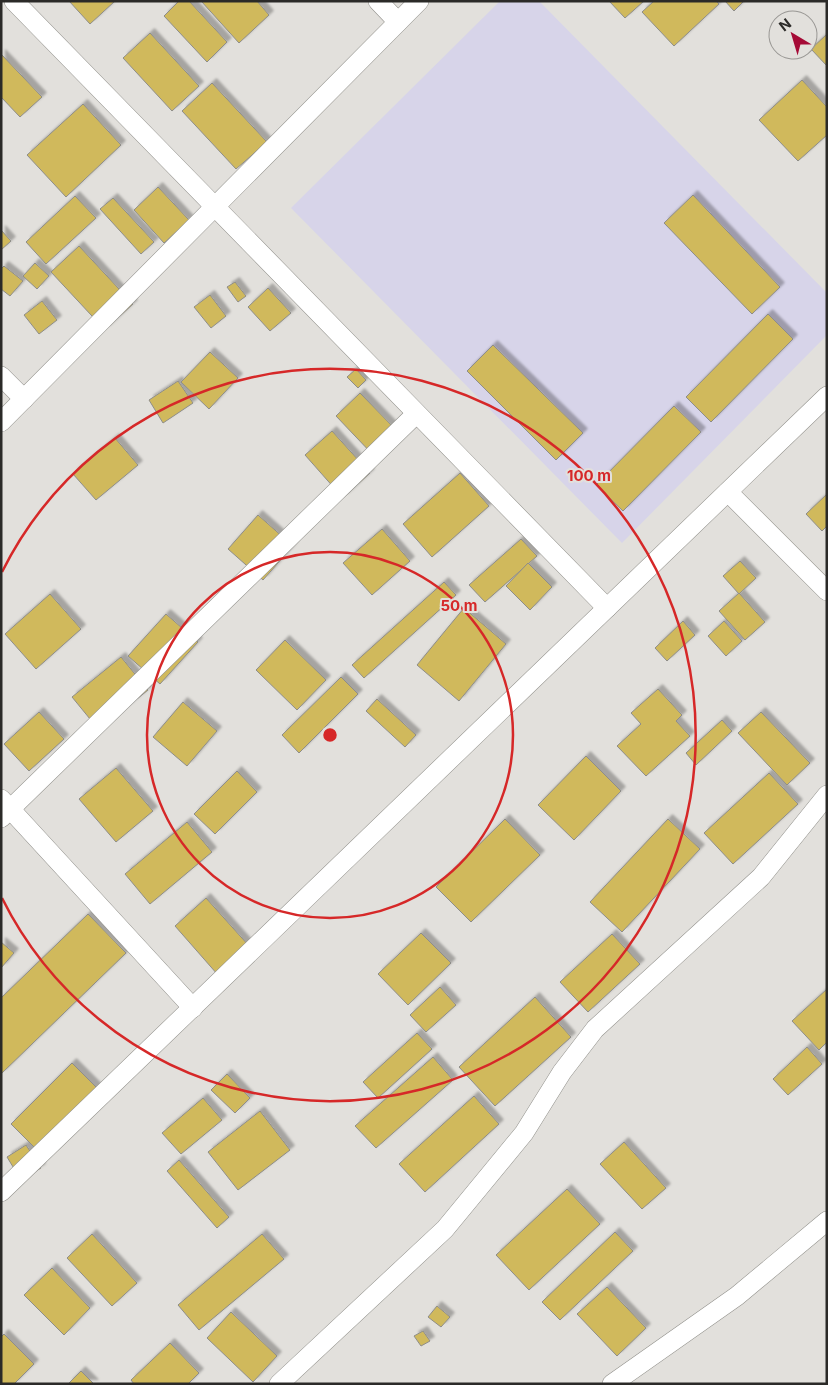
<svg xmlns="http://www.w3.org/2000/svg" width="828" height="1385" font-family="Inter,sans-serif">
<style>
.education{fill:#d7d4e9}
.building{fill:#d0b95c;stroke:#8e8d89;filter:url(#shadow)}
.lines{fill:none;stroke-linecap:round;stroke-linejoin:round}
.minor-casing{stroke:#91908b;stroke-width:20}
.minor{stroke:#fff;stroke-width:19}
.ring{fill:none;stroke:#d62828;stroke-width:2.5}
.centre{fill:#d62828;stroke:#e2e0dc;stroke-width:2.5}
.ring-label{font-size:15px;text-anchor:middle;font-weight:bold;fill:#d62828;stroke:#e2e0dc;stroke-width:4;stroke-linejoin:round;paint-order:stroke}
</style>
<defs>
<filter id="shadow"><feDropShadow dx="4.5" dy="-4.5" stdDeviation="1" flood-color="#0004"/></filter>
</defs>
<rect width="100%" height="100%" fill="#e2e0dc"/>
<polygon class="education" points="500,1 539,1 827,293 827,335 622,543 291,208"/>
<g class="building">
<polygon points="69,1 115,1 90,24"/>
<polygon points="179,1 189,1 227,42 207,62 164,16"/>
<polygon points="201,1 257,1 269,15 239,43"/>
<polygon points="609,1 644,1 625,18"/>
<polygon points="654,1 716,1 719,4 674,46 642,12"/>
<polygon points="725,1 744,1 734,11"/>
<polygon points="150,33 199,86 172,111 123,58"/>
<polygon points="827,34 827,66 811,49"/>
<polygon points="1,54 42,97 20,117 1,97"/>
<polygon points="802,80 827,107 827,135 798,161 759,120"/>
<polygon points="212,83 267,142 236,169 182,111"/>
<polygon points="83,104 121,145 66,197 27,155"/>
<polygon points="158,187 189,220 164,243 134,210"/>
<polygon points="693,195 780,287 752,314 664,223"/>
<polygon points="75,196 96,218 46,264 26,242"/>
<polygon points="113,198 154,242 141,254 100,209"/>
<polygon points="1,230 11,241 1,250"/>
<polygon points="79,246 133,304 105,330 51,272"/>
<polygon points="35,263 49,276 37,289 23,276"/>
<polygon points="4,266 23,281 10,296 1,289 1,269"/>
<polygon points="235,282 246,296 238,302 227,287"/>
<polygon points="268,288 291,313 270,331 248,307"/>
<polygon points="210,295 226,316 211,328 194,307"/>
<polygon points="42,301 57,320 39,334 24,315"/>
<polygon points="768,314 793,339 711,422 686,397"/>
<polygon points="493,345 583,433 556,460 467,371"/>
<polygon points="210,352 238,378 209,409 181,382"/>
<polygon points="356,369 366,380 358,388 347,377"/>
<polygon points="178,381 193,403 163,423 149,400"/>
<polygon points="360,393 399,433 375,457 336,416"/>
<polygon points="674,406 701,432 623,511 596,485"/>
<polygon points="332,431 370,473 343,498 305,455"/>
<polygon points="115,438 138,465 96,500 73,474"/>
<polygon points="460,473 489,506 432,557 403,524"/>
<polygon points="827,494 827,526 822,531 806,514"/>
<polygon points="258,515 293,546 263,580 228,549"/>
<polygon points="382,529 410,561 372,595 343,563"/>
<polygon points="521,539 537,556 485,602 469,585"/>
<polygon points="740,561 756,578 739,594 723,576"/>
<polygon points="528,563 552,587 530,610 506,586"/>
<polygon points="444,582 456,595 364,678 352,665"/>
<polygon points="739,593 765,622 745,640 719,611"/>
<polygon points="50,594 81,629 36,669 5,634"/>
<polygon points="464,608 506,644 459,701 417,665"/>
<polygon points="166,614 198,642 160,684 128,656"/>
<polygon points="683,621 695,635 667,661 655,648"/>
<polygon points="724,621 742,641 726,656 708,636"/>
<polygon points="285,640 326,680 297,710 256,670"/>
<polygon points="121,657 148,690 99,730 72,697"/>
<polygon points="341,677 358,694 299,753 282,735"/>
<polygon points="658,689 682,715 676,721 690,736 646,776 617,746 641,724 631,713"/>
<polygon points="377,699 416,735 405,747 366,711"/>
<polygon points="183,702 217,731 187,766 153,737"/>
<polygon points="39,712 64,739 29,771 4,744"/>
<polygon points="761,712 810,763 787,785 738,733"/>
<polygon points="722,720 732,731 696,765 686,753"/>
<polygon points="586,756 621,791 574,840 538,805"/>
<polygon points="116,768 153,811 116,842 79,799"/>
<polygon points="237,771 257,792 215,834 194,814"/>
<polygon points="769,773 798,804 733,864 704,833"/>
<polygon points="505,819 540,855 471,922 436,887"/>
<polygon points="668,819 700,849 622,932 590,902"/>
<polygon points="187,822 212,852 150,904 125,874"/>
<polygon points="206,898 250,947 218,975 175,926"/>
<polygon points="88,914 126,953 1,1074 1,998"/>
<polygon points="421,933 451,963 408,1005 378,974"/>
<polygon points="612,934 640,964 588,1012 560,982"/>
<polygon points="1,942 14,953 1,968"/>
<polygon points="440,987 456,1005 426,1032 410,1015"/>
<polygon points="827,989 827,1042 819,1050 792,1021"/>
<polygon points="535,997 571,1037 495,1106 459,1067"/>
<polygon points="417,1033 432,1049 378,1098 363,1082"/>
<polygon points="807,1047 822,1064 788,1095 773,1079"/>
<polygon points="433,1057 453,1080 376,1148 355,1126"/>
<polygon points="72,1063 97,1088 36,1149 11,1124"/>
<polygon points="227,1074 250,1098 235,1113 211,1090"/>
<polygon points="474,1096 499,1124 425,1192 399,1164"/>
<polygon points="203,1098 222,1120 181,1154 162,1133"/>
<polygon points="260,1111 290,1150 238,1190 208,1152"/>
<polygon points="624,1142 666,1188 642,1209 600,1164"/>
<polygon points="26,1145 41,1168 21,1180 7,1157"/>
<polygon points="179,1160 229,1217 217,1228 167,1171"/>
<polygon points="567,1189 600,1224 529,1290 496,1255"/>
<polygon points="615,1232 633,1251 560,1320 542,1302"/>
<polygon points="92,1234 137,1283 112,1306 67,1258"/>
<polygon points="262,1234 284,1259 199,1330 178,1305"/>
<polygon points="52,1268 90,1308 64,1335 24,1295"/>
<polygon points="607,1287 646,1328 617,1356 577,1314"/>
<polygon points="437,1306 450,1317 441,1327 428,1317"/>
<polygon points="231,1312 277,1356 253,1382 207,1338"/>
<polygon points="423,1331 430,1341 421,1346 414,1336"/>
<polygon points="4,1334 34,1364 14,1384 1,1384 1,1337"/>
<polygon points="170,1343 199,1373 188,1384 134,1384 131,1380"/>
<polygon points="81,1371 94,1384 68,1384"/>
</g>
<g class="lines">
<g class="minor-casing">
<g id="minor">
<polyline points="14,1 607,608"/>
<polyline points="378,1 398,22"/>
<polyline points="1,376 24,399"/>
<polyline points="1,422 419,1"/>
<polyline points="728,492 827,591"/>
<polyline points="1,799 193,1008"/>
<polyline points="1,818 416,414"/>
<polyline points="1,1192 827,396"/>
<polyline points="279,1384 445,1229 524,1133 562,1072 595,1029 761,877 827,795"/>
<polyline points="612,1384 737,1296 827,1221"/>
</g>
</g>
<use href="#minor" class="minor"/>
</g>
<g class="ring">
<circle cx="330" cy="735" r="183"/>
<path d="M2 572A366 366 0 1 1 2 898"/>
</g>
<circle cx="330" cy="735" r="8" class="centre"/>
<g class="ring-label">
<text x="589" y="481">100 m</text>
<text x="459" y="611">50 m</text>
</g>
<rect width="828" height="1385" fill="none" stroke="#2b2a28" stroke-width="5"/>
<g transform="translate(793 35) rotate(322)"><circle r="24" fill="#e2e0dc" stroke="#999794"/>
<path d="M0-4L9 19L0 12L-9 19Z" fill="#a50a36"/>
<text y="-8" font-size="14" font-weight="bold" text-anchor="middle" fill="#2b2a28">N</text>
</g>
</svg>
